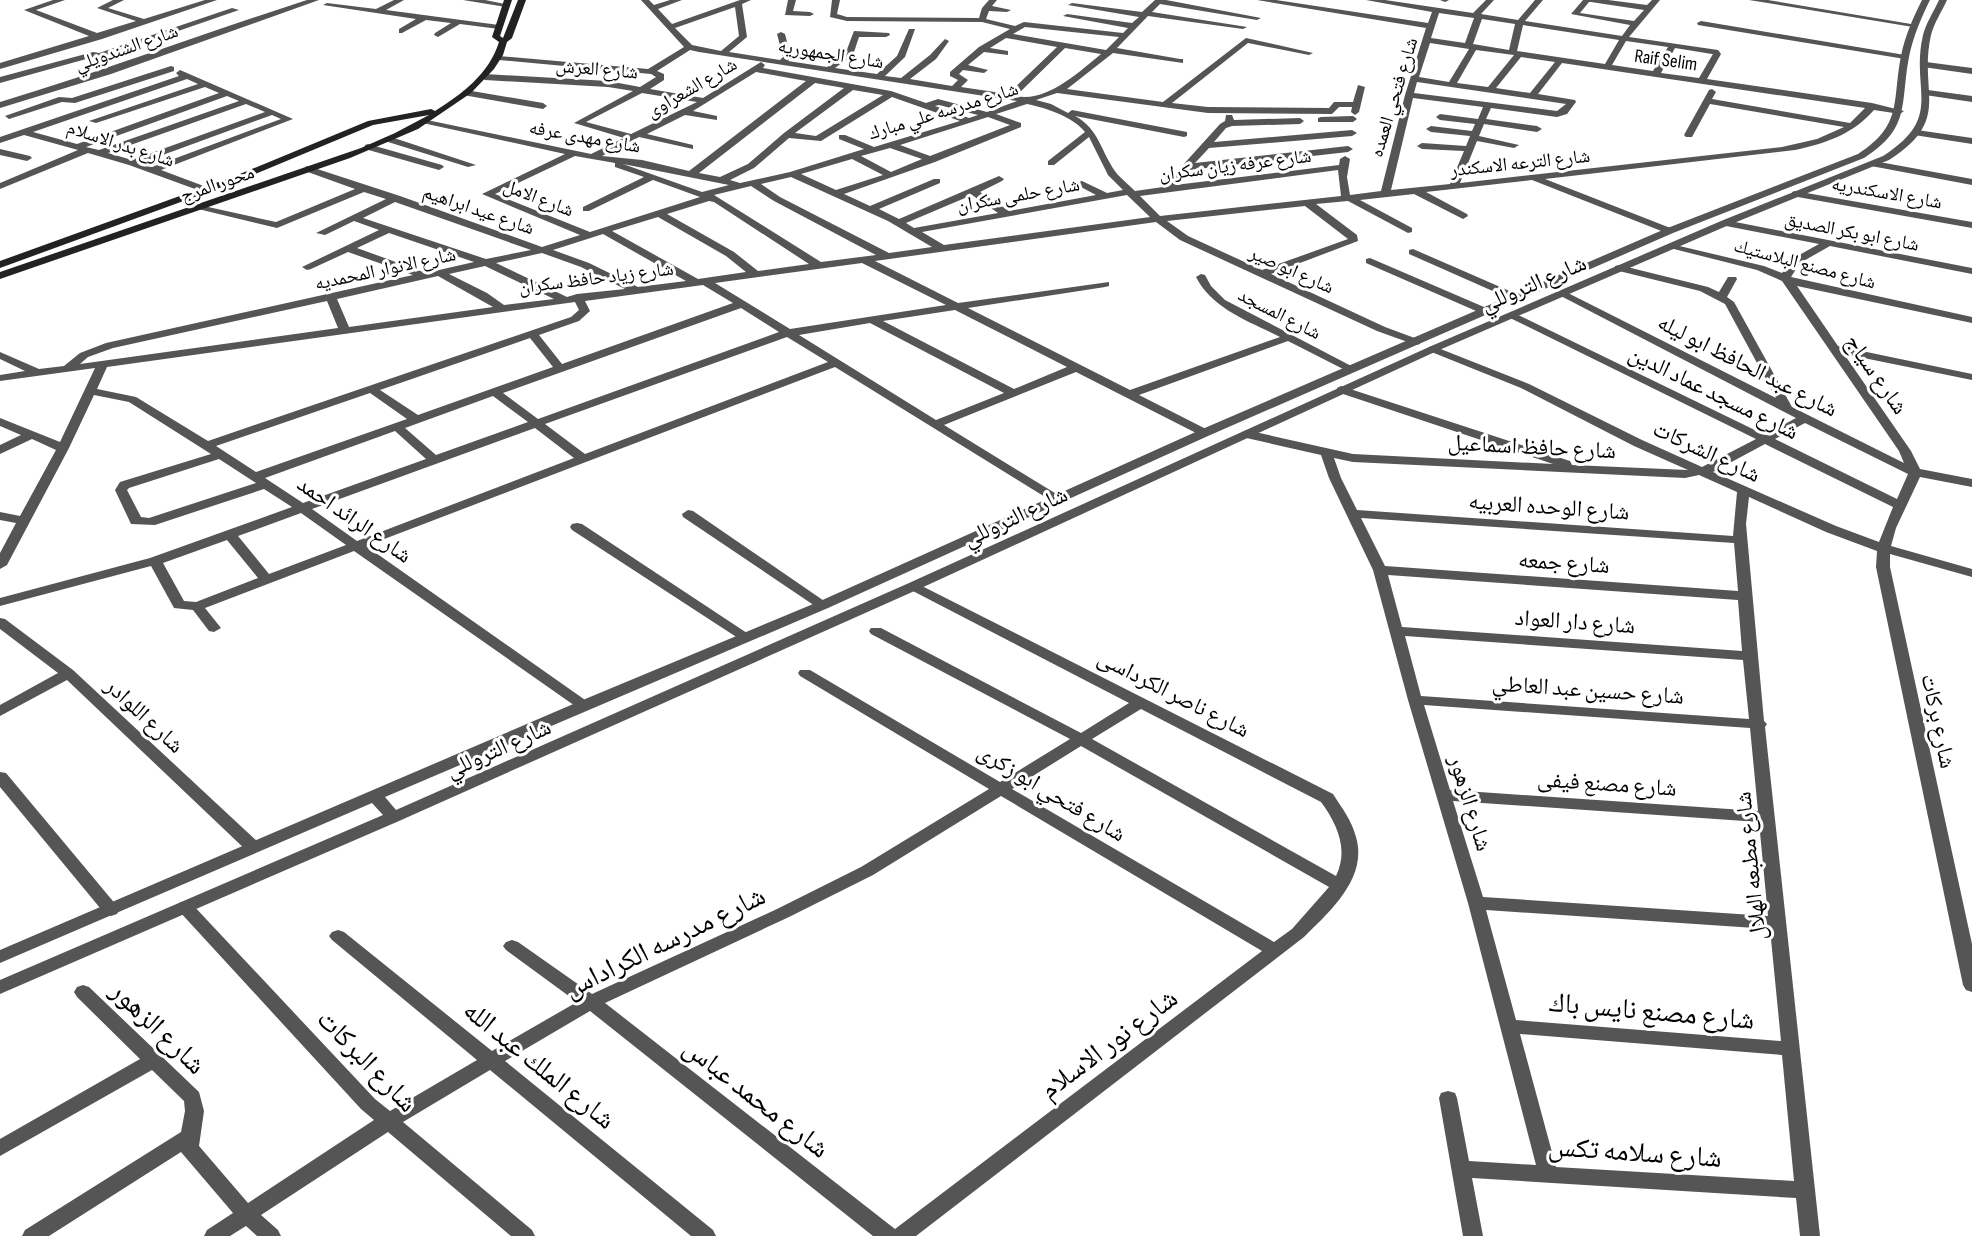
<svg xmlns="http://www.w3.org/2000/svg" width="1972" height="1236" font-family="'Sofia Sans Condensed','Noto Naskh Arabic',sans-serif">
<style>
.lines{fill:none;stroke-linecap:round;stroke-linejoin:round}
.minor{fill:#555;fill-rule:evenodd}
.tertiary{fill:#555;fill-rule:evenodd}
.secondary{fill:#222;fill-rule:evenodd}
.labels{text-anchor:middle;stroke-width:6;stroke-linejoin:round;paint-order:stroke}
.far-street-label{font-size:19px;fill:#000;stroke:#fff}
.street-label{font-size:23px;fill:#000;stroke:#fff}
.near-street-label{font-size:28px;fill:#000;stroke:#fff}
</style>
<rect width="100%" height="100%" fill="#fff"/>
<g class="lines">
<g class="minor">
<polygon points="53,0 65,0 36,10 97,33 136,21 97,8 113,0 124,0 108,8 144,19 205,0 217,0 102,39 0,69 0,63 89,36 24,10"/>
<path d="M307 0H319L111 74 0 108V102C103 71 205 33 307 0Z"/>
<polygon points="394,0 404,0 386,10 499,25 503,27 499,29 460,24 438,37 434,35 435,33 451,23 426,20 402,33 399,33 399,29 416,19 323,5 327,3 376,9"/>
<polygon points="463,0 485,0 510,5 506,7"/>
<path d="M641 0H649L654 5 670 0H682L658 9 672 24 740 0H751L742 4 747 37 729 52 780 60 783 57 777 34 781 32 785 34 791 57 788 61 827 67 846 52 854 31 889 33 890 35 886 37H859L853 55 835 68 877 74 897 56 909 29H915L905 57 885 76 901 78 930 55 945 39 949 41 936 59 910 79 952 86 958 80 950 76V72L979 47 1010 29 982 22 847 21 830 17 832 0H840L837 14 847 17 979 18 982 8 989 0H997L992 6 1011 10 1007 12 989 11 986 19 1015 26 1024 22 1123 33 1128 28 1063 16 1067 14 1132 23 1139 17 1068 5 1072 3 1142 12 1155 0H1166L1261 18 1257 20 1160 4 1152 12 1247 27 1243 29 1148 16 1117 48 1180 59H1183V63L1113 53 1067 89 1163 102 1246 38 1313 53 1309 55 1248 43 1172 103 1208 107 1329 108 1334 102H1353L1358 85 1365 87 1359 112 1355 115 1351 112 1352 107H1339L1332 114 1208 113 1057 93 1036 100 1051 104 1068 113 1072 110 1187 132V136L1184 137 1075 116C1100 129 1101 154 1118 175 1123 180 1129 185 1135 191L1163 187 1220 124 1225 121 1226 115H1232L1234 120 1300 118 1304 121 1300 124 1232 126 1226 128 1214 142 1352 130 1357 133 1352 136 1209 148 1195 163 1348 146 1353 149 1348 152 1189 170 1175 185 1339 165 1340 159 1345 156 1350 159 1347 177 1350 195 1381 191 1405 95 1426 28 1257 0H1276L1428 23 1432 12 1366 0H1385L1473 13 1486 0H1494L1481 14 1518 20 1535 0H1543L1525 21 1622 36 1630 25 1571 14 1583 0H1608L1647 5 1652 0H1660L1629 37 1718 50 1721 54 1707 79 1872 103 1904 111 1900 114 1874 110C1853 134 1827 143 1795 150L1545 179 1673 229 1674 231 1669 234 1532 180 1426 192 1467 214 1468 216 1463 219 1414 194 1360 200 1412 228V232L1408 233 1348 201 1316 204 1357 235 1358 241 1271 274 1385 327 1420 340V344L1416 345 1377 331 1180 240 1156 222 875 261 958 303 1109 282V286L1105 287 968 308 1130 390 1280 337C1249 321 1212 309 1196 277L1201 274 1205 275 1211 286 1225 300 1357 369 1351 372 1347 371 1288 341 1139 395 1208 430 1210 433 1204 437 1076 372 944 425 1063 498 1064 501 1063 504 1058 505 835 367 366 546 588 702 590 705 588 708H578L354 551 205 608 221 628 214 632 209 631 193 610 174 608 151 566 0 606V598L150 558 292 507 264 489 155 525 131 524 115 490 120 482 211 454 129 402 94 395 69 448 7 565 0 569V553L16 523 0 520V512L20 516 56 450 32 439 0 454V445L21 435 0 426V418L60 442 95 368 0 381V375L25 371 0 359V352L39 369 64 366 80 353 106 343 413 275 348 252 311 269 307 270 302 267 379 230 354 221 325 235 316 233 386 199 364 192 277 228 194 208 199 205 276 222 355 189 305 171V167L308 166 400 196 542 247 580 235 482 194 565 154 418 122 422 119 591 154 624 138 574 123 633 91 608 87 485 80 481 77 485 74 608 81 640 87 656 77 651 74 499 60 495 58 499 56 648 69 684 47ZM1589 2H1591L1644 10 1634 21 1580 13ZM735 7 739 36 721 51 692 45 675 28ZM1439 13 1474 18 1465 43 1431 38ZM1482 19 1515 24 1509 50 1473 44ZM1523 25 1619 40 1605 64 1517 51ZM1025 27 1119 37 1106 50 1013 34ZM1006 38 1057 47 1008 94 961 87 968 80 959 74 963 70 984 73 988 70 968 65 984 52 1008 55V51L990 48ZM1626 41 1668 47 1653 71 1612 65ZM1430 43 1469 49 1449 82 1419 77ZM1065 48 1101 54C1079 72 1046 103 1016 96ZM1675 48 1712 54H1713L1699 78 1661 73ZM690 50 699 52 1017 101 987 112 938 99 926 103 891 91 763 68 765 65 761 62 703 98 650 89 664 80V74L657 71ZM1476 50 1514 55 1488 87 1457 83ZM1521 57 1555 62 1530 93 1496 88ZM1562 63 1865 108 1850 123 1712 99 1716 92 1712 89 1709 90 1684 135 1686 137H1692L1710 104 1844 127 1817 139 1782 147 1460 183 1477 141 1514 148 1519 145 1479 136 1484 124 1537 132 1542 129 1537 126 1486 119 1491 108 1557 117 1567 114 1576 102 1575 100 1538 94ZM756 72 806 81 689 171 642 160 602 156 639 137 693 149V145L647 134 685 115 717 120V116L693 111ZM1417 82 1566 104 1557 111 1414 93ZM815 83 844 88 784 133 748 164 720 177 699 173ZM853 90 883 95 816 136 795 133ZM642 93 697 102 631 134 586 122ZM892 97 960 121 874 147 845 135H839V139L864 149 790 172 740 183 730 180 754 168 789 138 821 141ZM1413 98 1483 107 1478 119 1440 114 1436 117 1440 120 1475 124 1472 131 1431 126 1426 129 1431 132 1470 136 1466 146 1422 143 1417 146 1422 149 1464 151 1450 184 1391 190ZM1027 104C1046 108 1072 116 1085 132L1048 161V165H1054L1089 137 1108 175 1123 190 1107 193 1082 181 1079 182V186L1096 195 1009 211 980 192 1002 181 1004 179 999 176 899 219 879 209 940 183V179H934L870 206 844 194 935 162 1021 127V123L996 114ZM939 105 978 115 969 118 935 106ZM988 117 1010 125 930 156 900 145ZM890 148 922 159 891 172 861 156ZM575 156 615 163V167L644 177 583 207V211H589L653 180 700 197 590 232 495 194ZM852 159 883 175 836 190 801 174ZM623 164 729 185 702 192ZM1338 170 1341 196 1160 216 1140 196ZM791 177 888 221 932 247 889 253 780 197 761 184ZM751 186 774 201 876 255 821 262 714 195ZM972 195 998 213 914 228 906 223ZM1127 195 1150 217 944 245 922 232ZM709 201 714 202 809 264 758 271 734 252 667 214ZM395 202 531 250 486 259 363 218ZM1305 206 1348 239 1262 270 1188 236 1167 221ZM658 217 726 256 746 272 698 279 612 231ZM389 233 474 262 426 273 357 248ZM603 234 686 281 638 287 589 263 553 250ZM542 253 581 267 625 289 577 294 567 297 496 263ZM862 263 946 305 790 329 715 283ZM485 266 554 299 504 305 487 293 449 274ZM438 276 493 307 349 327 337 299ZM703 285 733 303 562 364 539 335 579 321 590 311 585 301ZM327 301 338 328 80 364 88 357 113 348ZM575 302 579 310 571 317 208 441 136 397 97 389 107 367ZM741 308 779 332 538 419 503 393ZM955 310 1067 367 1014 389 883 321ZM870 323 1004 393 936 420 799 335ZM787 337 828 362 585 454 545 424ZM530 338 553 367 418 415 380 390ZM370 393 407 419 256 472 216 446ZM493 396 528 422 436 455 405 428ZM535 428 574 458 357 541 312 509ZM395 431 426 459 303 503 265 478ZM219 459 256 483 149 518 141 517 127 490 129 488ZM301 513 346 545 269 574 238 536ZM227 540 258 578 196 602 184 601 163 563Z"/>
<polygon points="788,0 796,0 793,11 810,12 814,14 810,16 785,15"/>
<polygon points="1440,0 1449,0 1445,2"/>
<polygon points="1749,0 1768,0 1917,25 1913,27"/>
<polygon points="232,8 239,10 103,57 97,56 0,83 0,77 93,52 99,53"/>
<polygon points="1701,21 1905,55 1909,57 1905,59 1698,25 1697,23"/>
<polygon points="1926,62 1972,68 1972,74 1923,67 1923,63"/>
<polygon points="171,66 174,67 174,71 75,103 62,102 9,119 5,116 59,97 72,98"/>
<path d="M180 70 293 119 161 170 209 188V192L206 193 129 165 88 153 0 189V183L78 150 24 135 0 143V137L179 76 176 73ZM187 79 198 84 89 121 96 123 205 87 219 93 77 144 33 132ZM227 96 239 101 99 150 86 147ZM246 104 265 112 132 160 108 153ZM272 115 281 119 152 167 141 163Z"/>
<polygon points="466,90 543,103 547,106 543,109 463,95 463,91"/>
<polygon points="1928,90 1972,96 1972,102 1925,95 1924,93"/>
<polygon points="1321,117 1353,116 1357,119 1353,122 1318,122 1318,118"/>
<polygon points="1917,130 1972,138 1972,144 1914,135 1912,133"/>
<polygon points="385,137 391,137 476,165 468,167 385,141"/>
<polygon points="368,144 442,165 444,167 439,170 365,149 365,145"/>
<polygon points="0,149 30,156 32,158 27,161 0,155"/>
<polygon points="1874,161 1972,179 1972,185 1871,166 1871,162"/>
<polygon points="1795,191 1972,222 1972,228 1792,196 1792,192"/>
<path d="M1725 220 1972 268V274L1830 246 1800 263 1791 277 1972 317V323L1797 286 1838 346 1972 374V380L1844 354 1911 451 1920 469 1972 479V487L1920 477 1896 528 1891 546 1972 569V577L1890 554V567L1972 944V992L1966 990 1963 985 1876 567 1877 551 1826 532 1749 497 1746 524 1764 721 1767 724 1765 727 1820 1236H1800L1796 1198 1472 1178 1483 1236H1463L1439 1098 1441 1093 1448 1091 1455 1093 1457 1098 1469 1161 1536 1165 1468 903 1408 700 1373 570 1329 478 1321 455 1242 437 1240 434 1246 430 1353 454 1553 464 1337 392V388L1341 386 1570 461 1572 465 1688 470 1634 446 1521 388 1429 351V347L1433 346 1529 384 1642 440 1702 467 1756 439 1508 317 1507 315 1512 312 1765 435 1796 418 1557 294 1562 291 1566 292 1776 398 1725 304 1700 291 1615 270V266L1619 265 1708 287 1719 292 1728 277H1736L1737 279 1727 297 1734 302 1792 407 1904 463 1899 451 1782 281 1757 270 1666 247 1671 244 1764 266 1782 273 1792 259 1819 244 1721 225 1720 223ZM1805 423 1908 474 1897 499 1775 439ZM1765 444 1893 507 1879 542 1836 526 1713 472ZM1334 458 1353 462 1685 478 1699 475 1737 492 1733 536 1357 510 1341 478ZM1361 518 1734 543 1738 591 1385 566ZM1388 575 1738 600 1742 651 1402 627ZM1405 636 1743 660 1749 719 1421 696ZM1424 705 1750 728 1758 811 1450 790ZM1453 801 1759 822 1768 916 1483 897ZM1486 910 1770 929 1781 1041 1516 1020ZM1520 1034 1782 1055 1794 1181 1556 1167Z"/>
<polygon points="1413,249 1521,296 1522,298 1517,301 1513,300 1409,254 1409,250"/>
<polygon points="1370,258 1491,310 1492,312 1491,314 1483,314 1366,263 1366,259"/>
<polygon points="688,510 693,511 830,605 828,608 818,608 683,517 682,514"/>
<polygon points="577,523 582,524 753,637 746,641 741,640 572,530 570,527 572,524"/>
<path d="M914 582 1333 794C1342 808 1352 821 1356 837 1368 878 1330 911 1304 937L916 1236H873L590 1011 505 1061 713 1230 716 1236H691L490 1070 403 1122 532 1230 535 1236H511L388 1132 261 1215 278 1230 281 1236H257L246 1226 230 1236H204L207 1230 233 1213 181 1152 49 1236H22L25 1230 181 1132 185 1111 184 1101 152 1070 0 1156V1139L140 1059 77 997 74 992 77 987 83 985 89 987 199 1092 204 1111 199 1146 248 1203 374 1120 361 1109 179 911 177 907 179 903 185 901 191 903 375 1099 390 1111 477 1060 332 940 329 936 332 932 338 930 344 932 492 1051 577 1002 506 950 503 946 506 942 512 940 518 942 592 994 777 909 861 867 989 789 800 676 798 673 800 670H810L1000 782 1070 739 871 634 869 631 871 628H881L1081 733 1129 703 909 589 907 586ZM1141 709 1321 802C1337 824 1349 849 1336 876L1092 739ZM1081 746 1329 887 1292 929 1274 942 1012 789ZM1001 796 1262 951 895 1229 605 1003 789 917 873 875Z"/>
<polygon points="0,618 5,619 73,670 259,843 261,847 259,851 247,851 67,680 0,716 0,705 58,673 0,629"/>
<polygon points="0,772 6,773 117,906 119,910 117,914 111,916 105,914 0,787"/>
</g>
<path class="tertiary" d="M1922 0H1930C1921 18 1913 37 1909 57 1900 105 1911 128 1864 158L1673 233 1208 436 828 608 385 797 396 810 909 583 1429 347 1721 221 1883 156C1945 116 1910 91 1923 35 1926 23 1934 11 1939 0H1947C1942 11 1934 23 1931 35 1918 93 1953 119 1889 160L1729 225 1437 351 919 589 399 821 0 994V980L383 815 372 803 0 963V950L578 702 818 602 1200 430 1665 229 1858 154C1903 125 1892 102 1901 56 1905 36 1913 18 1922 0Z"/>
<path class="secondary" d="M504 0H512L500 36 503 38 518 0H526L512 38 507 42 503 55 494 69 471 93 418 129 350 158 0 279V272L361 148 395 133 429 115 373 125 241 180 0 268V261L235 176 368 121 431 109 435 111C462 94 489 74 499 42L492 37Z"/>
</g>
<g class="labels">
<g class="far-street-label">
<text transform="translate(126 47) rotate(-19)" y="7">شارع الشندويلي</text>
<text transform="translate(831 53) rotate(9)" y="7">شارع الجمهوريه</text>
<text transform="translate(1666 59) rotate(8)" y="7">Raif Selim</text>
<text transform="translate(597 68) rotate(5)" y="7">شارع العرش</text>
<text transform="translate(691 87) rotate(-30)" y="7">شارع الشعراوى</text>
<text transform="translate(1393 97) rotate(-73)" y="7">شارع فتحي العمده</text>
<text transform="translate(943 110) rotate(-17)" y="7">شارع مدرسه علي مبارك</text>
<text transform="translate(585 136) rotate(10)" y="7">شارع مهدى عرفه</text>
<text transform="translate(121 143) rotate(18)" y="7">شارع بدر الاسلام</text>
<text transform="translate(1520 162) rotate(-6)" y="7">شارع الترعه الاسكندر</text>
<text transform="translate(1235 164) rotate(-7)" y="7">شارع عرفه زيان سكران</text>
<text transform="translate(217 183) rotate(-19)" y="7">محور المرج</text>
<text transform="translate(1887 192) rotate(10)" y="7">شارع الاسكندريه</text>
<text transform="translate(1018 194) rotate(-10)" y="7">شارع حلمى سكران</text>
<text transform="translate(539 197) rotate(21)" y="7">شارع الامل</text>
<text transform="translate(479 209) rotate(19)" y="7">شارع عيد ابراهيم</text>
<text transform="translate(1852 231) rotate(11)" y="7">شارع ابو بكر الصديق</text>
<text transform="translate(1805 263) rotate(15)" y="7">شارع مصنع البلاستيك</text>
<text transform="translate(385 268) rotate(-12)" y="7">شارع الانوار المحمديه</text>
<text transform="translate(1292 269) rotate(24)" y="7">شارع ابو صير</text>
<text transform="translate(596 277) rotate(-7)" y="7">شارع زياد حافظ سكران</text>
<text transform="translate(1280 313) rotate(27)" y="7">شارع المسجد</text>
</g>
<g class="street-label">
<text transform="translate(1533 283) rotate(-23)" y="8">شارع التروللي</text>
<text transform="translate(1748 365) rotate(27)" y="8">شارع عبد الحافظ ابو ليله</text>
<text transform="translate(1877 374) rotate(55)" y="8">شارع سياج</text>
<text transform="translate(1714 392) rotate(26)" y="8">شارع مسجد عماد الدين</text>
<text transform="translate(1532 446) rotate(3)" y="8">شارع حافظ اسماعيل</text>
<text transform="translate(1707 451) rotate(25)" y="8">شارع الشركات</text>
<text transform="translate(1549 506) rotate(4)" y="8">شارع الوحده العربيه</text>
<text transform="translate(1015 516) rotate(-25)" y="8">شارع التروللي</text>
<text transform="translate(355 519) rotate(35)" y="8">شارع الرائد احمد</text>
<text transform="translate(1564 562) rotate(4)" y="8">شارع جمعه</text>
<text transform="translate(1575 621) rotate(4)" y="8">شارع دار العواد</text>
<text transform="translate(1588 689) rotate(4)" y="8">شارع حسين عبد العاطي</text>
<text transform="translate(1174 693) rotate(27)" y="8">شارع ناصر الكرداسى</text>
<text transform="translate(145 715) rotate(43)" y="8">شارع اللوادر</text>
<text transform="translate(1939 721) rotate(78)" y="8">شارع بركات</text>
<text transform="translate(498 748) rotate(-24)" y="8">شارع التروللي</text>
<text transform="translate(1607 783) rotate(4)" y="8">شارع مصنع فيفى</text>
<text transform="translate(1052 792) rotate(31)" y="8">شارع فتحي ابو زكرى</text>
<text transform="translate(1471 803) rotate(73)" y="8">شارع الزهور</text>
<text transform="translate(1750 866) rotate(-96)" y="8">شارع مطبعه الهلال</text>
</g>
<g class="near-street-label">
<text transform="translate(664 941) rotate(-26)" y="10">شارع مدرسه الكراداس</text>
<text transform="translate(1652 1010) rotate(5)" y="10">شارع مصنع نايس باك</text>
<text transform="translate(159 1027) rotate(44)" y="10">شارع الزهور</text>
<text transform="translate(1108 1043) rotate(-37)" y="10">شارع نور الاسلام</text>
<text transform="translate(368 1060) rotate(46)" y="10">شارع البركات</text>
<text transform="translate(540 1064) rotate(39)" y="10">شارع الملك عبد الله</text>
<text transform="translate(757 1097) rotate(38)" y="10">شارع محمد عباس</text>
<text transform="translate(1635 1151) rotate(4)" y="10">شارع سلامه تكس</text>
</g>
</g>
</svg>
